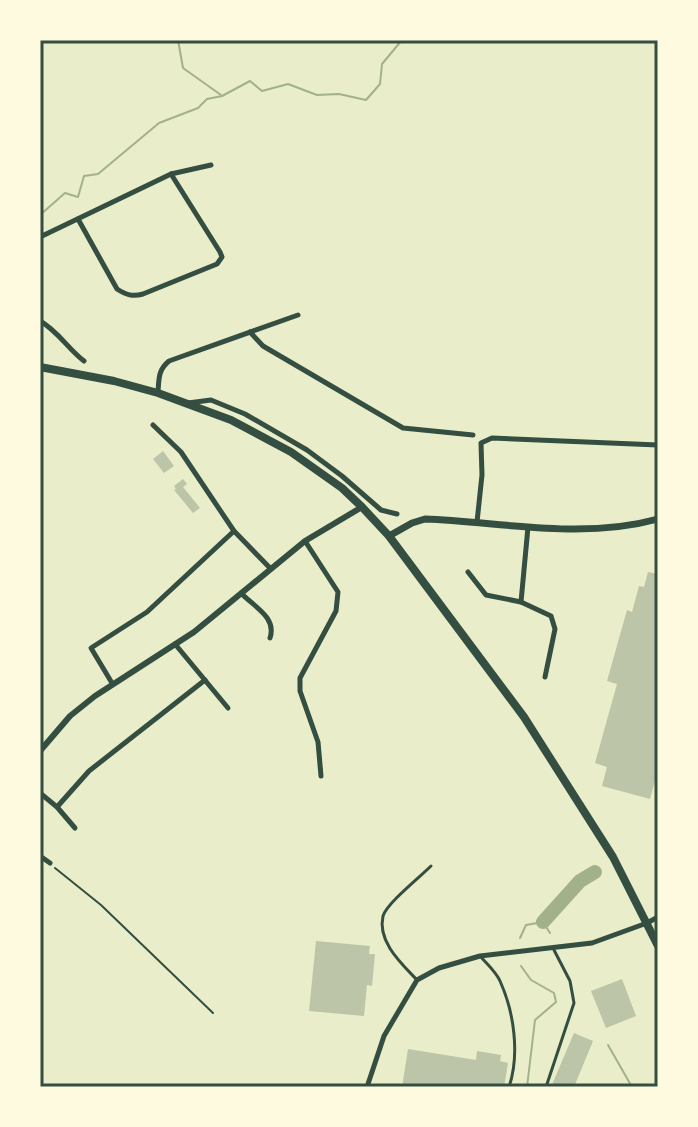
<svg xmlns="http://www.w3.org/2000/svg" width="698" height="1127" font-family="'Open Sans',sans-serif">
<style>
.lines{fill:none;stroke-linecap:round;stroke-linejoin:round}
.stream{stroke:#a3b18a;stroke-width:2}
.river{stroke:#a3b18a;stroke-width:14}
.building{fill:#bcc5a7}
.path{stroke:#344e41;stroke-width:2}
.service{stroke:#344e41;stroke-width:3}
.minor{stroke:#344e41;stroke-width:5}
.tertiary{stroke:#344e41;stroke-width:6}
.secondary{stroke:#344e41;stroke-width:7}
.primary{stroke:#344e41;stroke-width:8}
.neatline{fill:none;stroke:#344e41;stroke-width:3}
</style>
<rect width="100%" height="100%" fill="#e9edc9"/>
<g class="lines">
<g class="stream">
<polyline points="178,40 183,68 221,95"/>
<polyline points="40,215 65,193 78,197 84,176 98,174 159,123 198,108 207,99 222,96 250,81 262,91 288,84 317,95 339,94 366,100 380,84 382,64 402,40"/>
<polyline points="520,938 526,925 543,922 550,933"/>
<polyline points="521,966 531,980 554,993 556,1002 535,1020 527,1087"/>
<polyline points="608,1045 632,1087"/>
</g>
<polyline class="river" points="543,922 580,881 595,872"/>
</g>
<g class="building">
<polygon points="163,451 174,466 164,473 153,459"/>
<polygon points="183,479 187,484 183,487 200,508 193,513 174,490 176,489 174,486"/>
<polygon points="648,572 658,574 658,781 655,781 650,799 602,786 607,767 595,763 617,684 607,681 627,610 632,612 639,586 644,587"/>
<polygon points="316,941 370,946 369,954 375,954 372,986 367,985 364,1016 309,1011"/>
<polygon points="622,979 636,1016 606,1028 591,991"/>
<polygon points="574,1033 593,1041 574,1087 551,1087"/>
<polygon points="408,1049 476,1060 477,1051 501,1055 500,1061 508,1063 504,1087 402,1087"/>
</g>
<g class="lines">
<polyline class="path" points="55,868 101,905 213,1013"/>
<g class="service">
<path d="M480 956C487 964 496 972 500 981 514 1012 520 1054 509 1087"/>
<path d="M417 980C402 964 377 942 383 916 387 903 420 877 431 866"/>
<polyline points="546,1087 574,1003 570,981 554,950"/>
</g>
<g class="minor">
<path d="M78 219 117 289C126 295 133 297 143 294L217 264 222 257 220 252 171 174"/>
<polyline points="40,237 171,174 211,165"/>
<path d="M40 321C58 331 68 349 84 361"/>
<polyline points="250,332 263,346 403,428 473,435"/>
<path d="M158 392C159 379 158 370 169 361L298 315"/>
<polyline points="188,403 211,400 245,414 307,450 342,476 381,510 397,514"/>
<polyline points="153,425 181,452 234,531 270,568"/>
<polyline points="477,522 482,475 481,443 492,438 658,445"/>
<polyline points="305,541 338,592 336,611 300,678 300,691 318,742 321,776"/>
<polyline points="468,572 486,595 521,602 551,616 555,629 545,677"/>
<path d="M241 593C254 607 277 617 270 638"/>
<polyline points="521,602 528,527"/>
<polyline points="175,644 228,708"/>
<polyline points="112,683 91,648 147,612 234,531"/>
<polyline points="40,793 57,807 75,828"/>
<polyline points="57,807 89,771 205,680"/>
<polyline points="40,856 50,863"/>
<polyline points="367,1087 384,1036 417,980 439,968 480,956 592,943 647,923 658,917"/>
</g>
<polyline class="tertiary" points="40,751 70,716 95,696 194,632 305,541 362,507"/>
<path class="secondary" d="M389 536 412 523 425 519C502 522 582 540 658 519"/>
<polyline class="primary" points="40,367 114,381 158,393 231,420 291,452 342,488 362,507 389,536 524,717 613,857 658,946"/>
</g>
<rect width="698" height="1127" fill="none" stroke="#fefae0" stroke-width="84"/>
<rect x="42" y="42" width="614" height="1043" class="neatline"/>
</svg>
